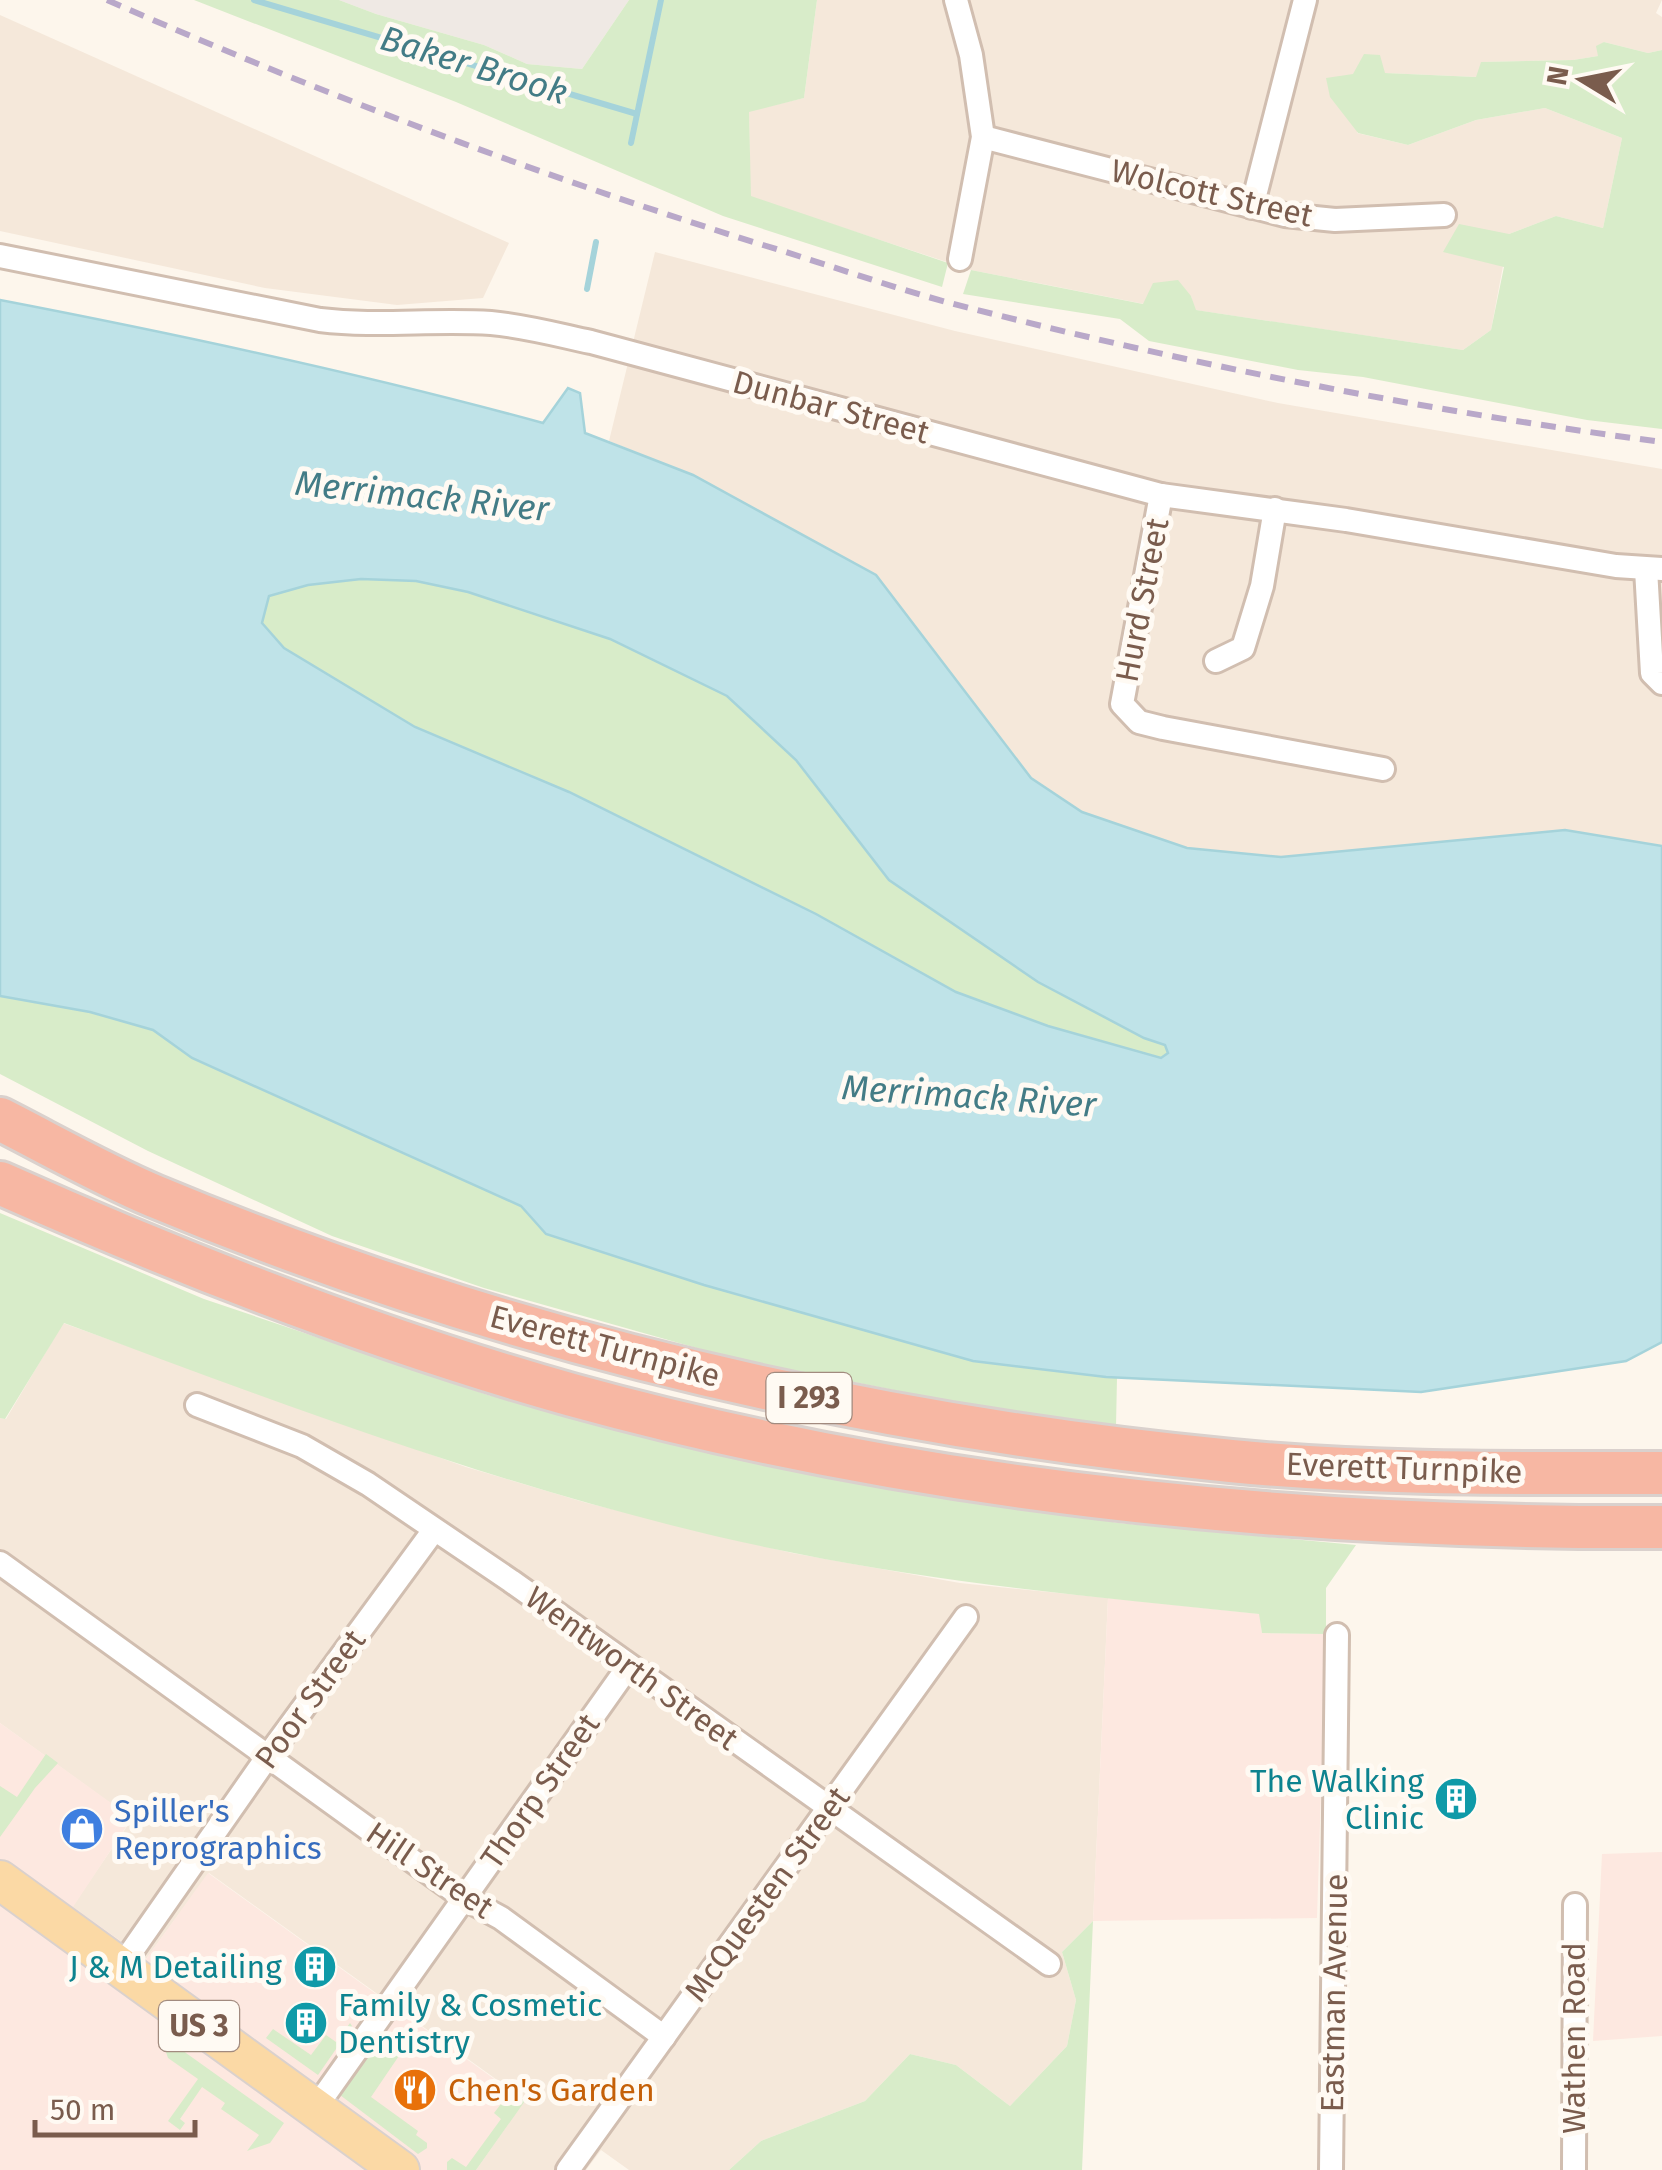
<svg xmlns="http://www.w3.org/2000/svg" width="1662" height="2170" font-family="'Fira Sans',sans-serif">
<style>
.residential{fill:#f5e8da}
.commercial{fill:#fde8e0}
.industrial{fill:#efe9e4}
.green{fill:#d8ecc9}
.water{fill:#bfe3e8;stroke:#a5d3da;stroke-width:2.5;fill-rule:evenodd}
.lines{fill:none;stroke-linecap:round;stroke-linejoin:round}
.stream{stroke:#a5d3da;stroke-width:6}
.street-casing{stroke:#d1beb0;stroke-width:28}
.primary-casing{stroke:#dad1cd;stroke-width:42}
.highway-casing{stroke:#dad1cd;stroke-width:48}
.street{stroke:#fff;stroke-width:22}
.primary{stroke:#fbd9a5;stroke-width:38}
.highway{stroke:#f7b7a3;stroke-width:42}
.rail{stroke:#b9a8c9;stroke-width:6;stroke-dasharray:15 10;stroke-linecap:butt}
.labels{text-anchor:middle;stroke-width:10;stroke-linejoin:round;paint-order:stroke}
.shield{fill:#fffaf3;stroke:#a28b7f;stroke-width:2.5}
.shield-label{font-size:30px;font-weight:bold;fill:#7a5c4d}
.street-label{font-size:32px;fill:#7a5c4d;stroke:#fffaf3}
.culture-label{font-size:32px;fill:#0d838f;stroke:#fffaf3;text-anchor:end}
.shop-label{font-size:32px;fill:#366cbe;stroke:#fffaf3;text-anchor:start}
.food-label{font-size:32px;fill:#c56008;stroke:#fffaf3;text-anchor:start}
.water-label{font-size:35px;font-style:italic;fill:#437c86;stroke:#fffaf3}
</style>
<rect width="100%" height="100%" fill="#fdf6ec"/>
<g class="residential">
<polygon points="817,0 1662,0 1656,13 1662,17 1662,50 1648,53 1604,42 1598,56 1573,60 1482,62 1477,77 1384,73 1357,133 1408,145 1476,120 1545,108 1622,138 1603,228 1556,216 1509,234 1491,330 1463,350 1195,310 1191,296 1144,304 971,270 750,197 749,111 804,98"/>
<polygon points="0,15 509,243 483,298 397,305 265,288 0,231"/>
<polygon points="655,252 955,331 1278,403 1662,469 1662,846 1565,830 1281,857 1187,848 1082,812 1031,778 876,575 693,475 609,441"/>
<polygon points="63,1323 466,1467 587,1503 792,1553 960,1583 1108,1598 1093,1921 1062,1952 1076,2000 1067,2046 1010,2106 956,2065 910,2054 865,2101 761,2141 729,2170 629,2170 601,2150 586,2170 476,2170 525,2100 209,1873 146,1959 72,1907 132,1819 0,1723 0,1418 6,1419"/>
</g>
<g class="commercial">
<polygon points="1108,1598 1260,1614 1262,1633 1326,1634 1317,1918 1093,1921"/>
<polygon points="0,1723 132,1818 73,1907 146,1959 208,1873 525,2101 476,2170 0,2170"/>
<polygon points="1662,1852 1662,2036 1593,2041 1602,1854"/>
</g>
<polygon class="industrial" points="339,0 629,0 582,69 527,64 484,45 376,14"/>
<g class="green">
<polygon points="194,0 339,0 376,14 484,45 527,64 582,69 629,0 817,0 804,98 749,112 751,196 948,263 942,287 723,216 456,102"/>
<polygon points="1604,42 1648,53 1662,50 1662,429 1587,420 1363,377 1298,370 1149,341 1120,319 963,294 971,270 1143,304 1153,283 1178,280 1191,296 1196,310 1463,350 1491,330 1504,267 1443,252 1459,224 1509,234 1556,216 1603,228 1622,138 1545,108 1476,120 1408,145 1358,133 1330,97 1326,78 1353,74 1364,54 1380,55 1385,73 1476,77 1481,62 1573,60 1598,56 1596,46"/>
<polygon points="361,579 416,581 468,592 610,639 727,696 796,760 889,880 1038,982 1144,1038 1165,1045 1168,1053 1161,1058 1048,1026 956,992 816,914 569,792 415,727 284,648 261,623 269,596 308,585"/>
<polygon points="0,996 90,1012 153,1030 192,1058 521,1206 546,1234 704,1285 973,1361 1117,1378 1116,1426 1010,1413 732,1358 484,1288 332,1236 148,1151 0,1074"/>
<path d="M0 1213 204 1299 488 1395 841 1479 1119 1523 1356 1545 1326 1588V1634L1262 1633 1259 1614C1103 1598 947 1584 794 1553 543 1503 303 1412 64 1323L5 1419 0 1418Z"/>
<polygon points="46,1754 58,1763 35,1788 0,1837 0,1786 17,1797"/>
<polygon points="1093,1921 1082,2170 729,2170 761,2141 865,2101 910,2054 956,2065 1010,2106 1067,2046 1076,2000 1062,1952"/>
<polygon points="350,2023 352,2026 318,2075 266,2038 273,2029 311,2055 326,2035 336,2042"/>
<polygon points="387,2035 397,2036 407,2044 371,2097 418,2131 416,2135 427,2143 427,2148 418,2154 340,2095 381,2039"/>
<polygon points="172,2043 284,2123 270,2143 247,2151 259,2135 221,2109 225,2103 202,2087 180,2119 185,2123 180,2130 168,2121 198,2079 168,2058 166,2052"/>
<polygon points="511,2091 525,2101 476,2170 447,2170 447,2162 452,2158 466,2167 501,2119 494,2113"/>
</g>
<path class="water" d="M0 300C182 335 364 374 543 423L568 388 580 393 585 433 693 475 876 575 1031 778 1082 812 1187 848 1281 857 1565 830 1662 846V1342L1626 1361 1421 1392 1106 1377 973 1361 704 1285 546 1234 521 1206 192 1058 153 1030 90 1012 0 996ZM361 579 416 581 468 592 610 639 727 696 796 760 889 880 1038 982 1144 1038 1165 1045 1168 1053 1161 1058 1048 1026 956 992 816 914 569 792 415 727 284 648 262 623 269 596 308 585Z"/>
<g class="lines">
<g class="stream">
<polyline points="254,0 637,114"/>
<polyline points="631,143 661,0"/>
<polyline points="587,289 596,242"/>
</g>
<g class="street-casing">
<g id="street">
<polyline points="956,0 971,55 983,137 960,259"/>
<polyline points="983,137 1285,215 1335,220 1444,215"/>
<polyline points="1252,207 1305,0"/>
<path d="M0 256 320 320C377 327 434 319 491 323 525 326 558 335 591 342L1161 495 1346 520 1616 566 1662 569"/>
<polyline points="1161,495 1122,704 1139,722 1163,728 1383,769"/>
<polyline points="1646,569 1652,673 1662,683"/>
<polyline points="1216,661 1243,648 1262,586 1275,509"/>
<polyline points="197,1405 302,1446 368,1484 511,1581 1049,1964"/>
<polyline points="0,1563 464,1898 501,1918 664,2037"/>
<polyline points="120,1968 268,1756 434,1530"/>
<polyline points="314,2110 628,1667"/>
<polyline points="568,2170 966,1617"/>
<polyline points="1331,2170 1337,1635"/>
<polyline points="1574,2170 1575,1905"/>
</g>
</g>
<g class="primary-casing">
<polyline id="primary" points="0,1880 400,2170"/>
</g>
<g class="highway-casing">
<g id="highway">
<path d="M0 1119C51 1145 102 1174 154 1196 497 1339 862 1425 1231 1461 1374 1475 1518 1473 1662 1473"/>
<path d="M0 1183C186 1266 376 1340 572 1395 927 1493 1295 1529 1662 1527"/>
</g>
</g>
<use href="#street" class="street"/>
<use href="#primary" class="primary"/>
<use href="#highway" class="highway"/>
<path class="rail" d="M107 0C324 95 538 175 763 245 826 264 887 286 950 303 1182 363 1425 411 1662 442"/>
</g>
<defs>
<g id="building-disc" transform="scale(2.25)"><circle r="9.5" fill="#0f9aa8" stroke="#fffaf3"/><path d="M-4-6H4V6H1V3H-1V6H-4ZM-2.5-4.3h1.7v1.8h-1.7ZM.8-4.3h1.7v1.8H.8ZM-2.5-1h1.7V.8h-1.7ZM.8-1h1.7V.8H.8Z" fill="#fff"/></g>
<g id="shop-disc" transform="scale(2.25)"><circle r="9.5" fill="#3f7fe0" stroke="#fffaf3"/><path d="M-5-2.5h2.3a2.7 3.5 0 0 1 5.4 0H5L5.5 6h-11ZM-1.5-2.5h3a1.5 2.3 0 0 0-3 0Z" fill="#fff"/></g>
<g id="restaurant-disc" transform="scale(2.25)"><circle r="9.5" fill="#e8710a" stroke="#fffaf3"/><path d="M-5-6h1v4h1v-4h1v4h1v-4h1v5L-1.5 .5V6h-2V.5L-5-1ZM5-6V6H3V1.5H1.5Q1.5-4 5-6Z" fill="#fff"/></g>
</defs>
<g fill-rule="evenodd">
<use href="#building-disc" x="1456" y="1799"/>
<use href="#shop-disc" x="82" y="1829"/>
<use href="#building-disc" x="315" y="1967"/>
<use href="#building-disc" x="306" y="2023"/>
<use href="#restaurant-disc" x="415" y="2090"/>
</g>
<g class="labels">
<g class="shield">
<rect x="766.5" y="1373" width="85" height="50" rx="8"/>
<rect x="159" y="2001" width="80" height="50" rx="8"/>
</g>
<g class="shield-label">
<text x="809" y="1408">I 293</text>
<text x="199" y="2036">US 3</text>
</g>
<g class="street-label">
<text transform="translate(1212 193) rotate(13)" y="11">Wolcott Street</text>
<text transform="translate(831 407) rotate(15)" y="11">Dunbar Street</text>
<text transform="translate(1142 600) rotate(-79)" y="11">Hurd Street</text>
<text transform="translate(605 1346) rotate(15)" y="11">Everett Turnpike</text>
<text transform="translate(1404 1468) rotate(2)" y="11">Everett Turnpike</text>
<text transform="translate(632 1668) rotate(36)" y="11">Wentworth Street</text>
<text transform="translate(310 1699) rotate(-54)" y="11">Poor Street</text>
<text transform="translate(540 1791) rotate(-55)" y="11">Thorp Street</text>
<text transform="translate(430 1870) rotate(34)" y="11">Hill Street</text>
<text transform="translate(767 1894) rotate(-54)" y="11">McQuesten Street</text>
<text transform="translate(1334 1993) rotate(-89)" y="11">Eastman Avenue</text>
<text transform="translate(1574 2038) rotate(-90)" y="11">Wathen Road</text>
</g>
<g class="culture-label">
<text x="1424" y="1792">The Walking<tspan x="1424" dy="37">Clinic</tspan></text>
<text x="282" y="1978">J &amp; M Detailing</text>
<text x="338" y="2016" text-anchor="start">Family &amp; Cosmetic<tspan x="338" dy="37">Dentistry</tspan></text>
</g>
<g class="shop-label">
<text x="114" y="1822">Spiller's<tspan x="114" dy="37">Reprographics</tspan></text>
</g>
<g class="food-label">
<text x="448" y="2101">Chen's Garden</text>
</g>
<g class="water-label">
<text transform="translate(474 65) rotate(17)" y="12">Baker Brook</text>
<text transform="translate(422 496) rotate(6)" y="12">Merrimack River</text>
<text transform="translate(969 1096) rotate(4)" y="12">Merrimack River</text>
</g>
</g>
<g transform="translate(1582 80) rotate(280)" stroke="#fffaf3" stroke-width="8" paint-order="stroke">
<path d="M0-8L18 38L0 25L-18 38Z" fill="#7a5c4d"/>
<text y="-15" font-size="28" font-weight="bold" text-anchor="middle" fill="#7a5c4d">N</text>
</g>
<path d="M35 2120v15h160v-15" fill="none" stroke="#7a5c4d" stroke-width="5"/>
<text x="50" y="2120" font-size="30" fill="#7a5c4d" stroke="#fffaf3" stroke-width="8" paint-order="stroke">50 m</text>
</svg>
